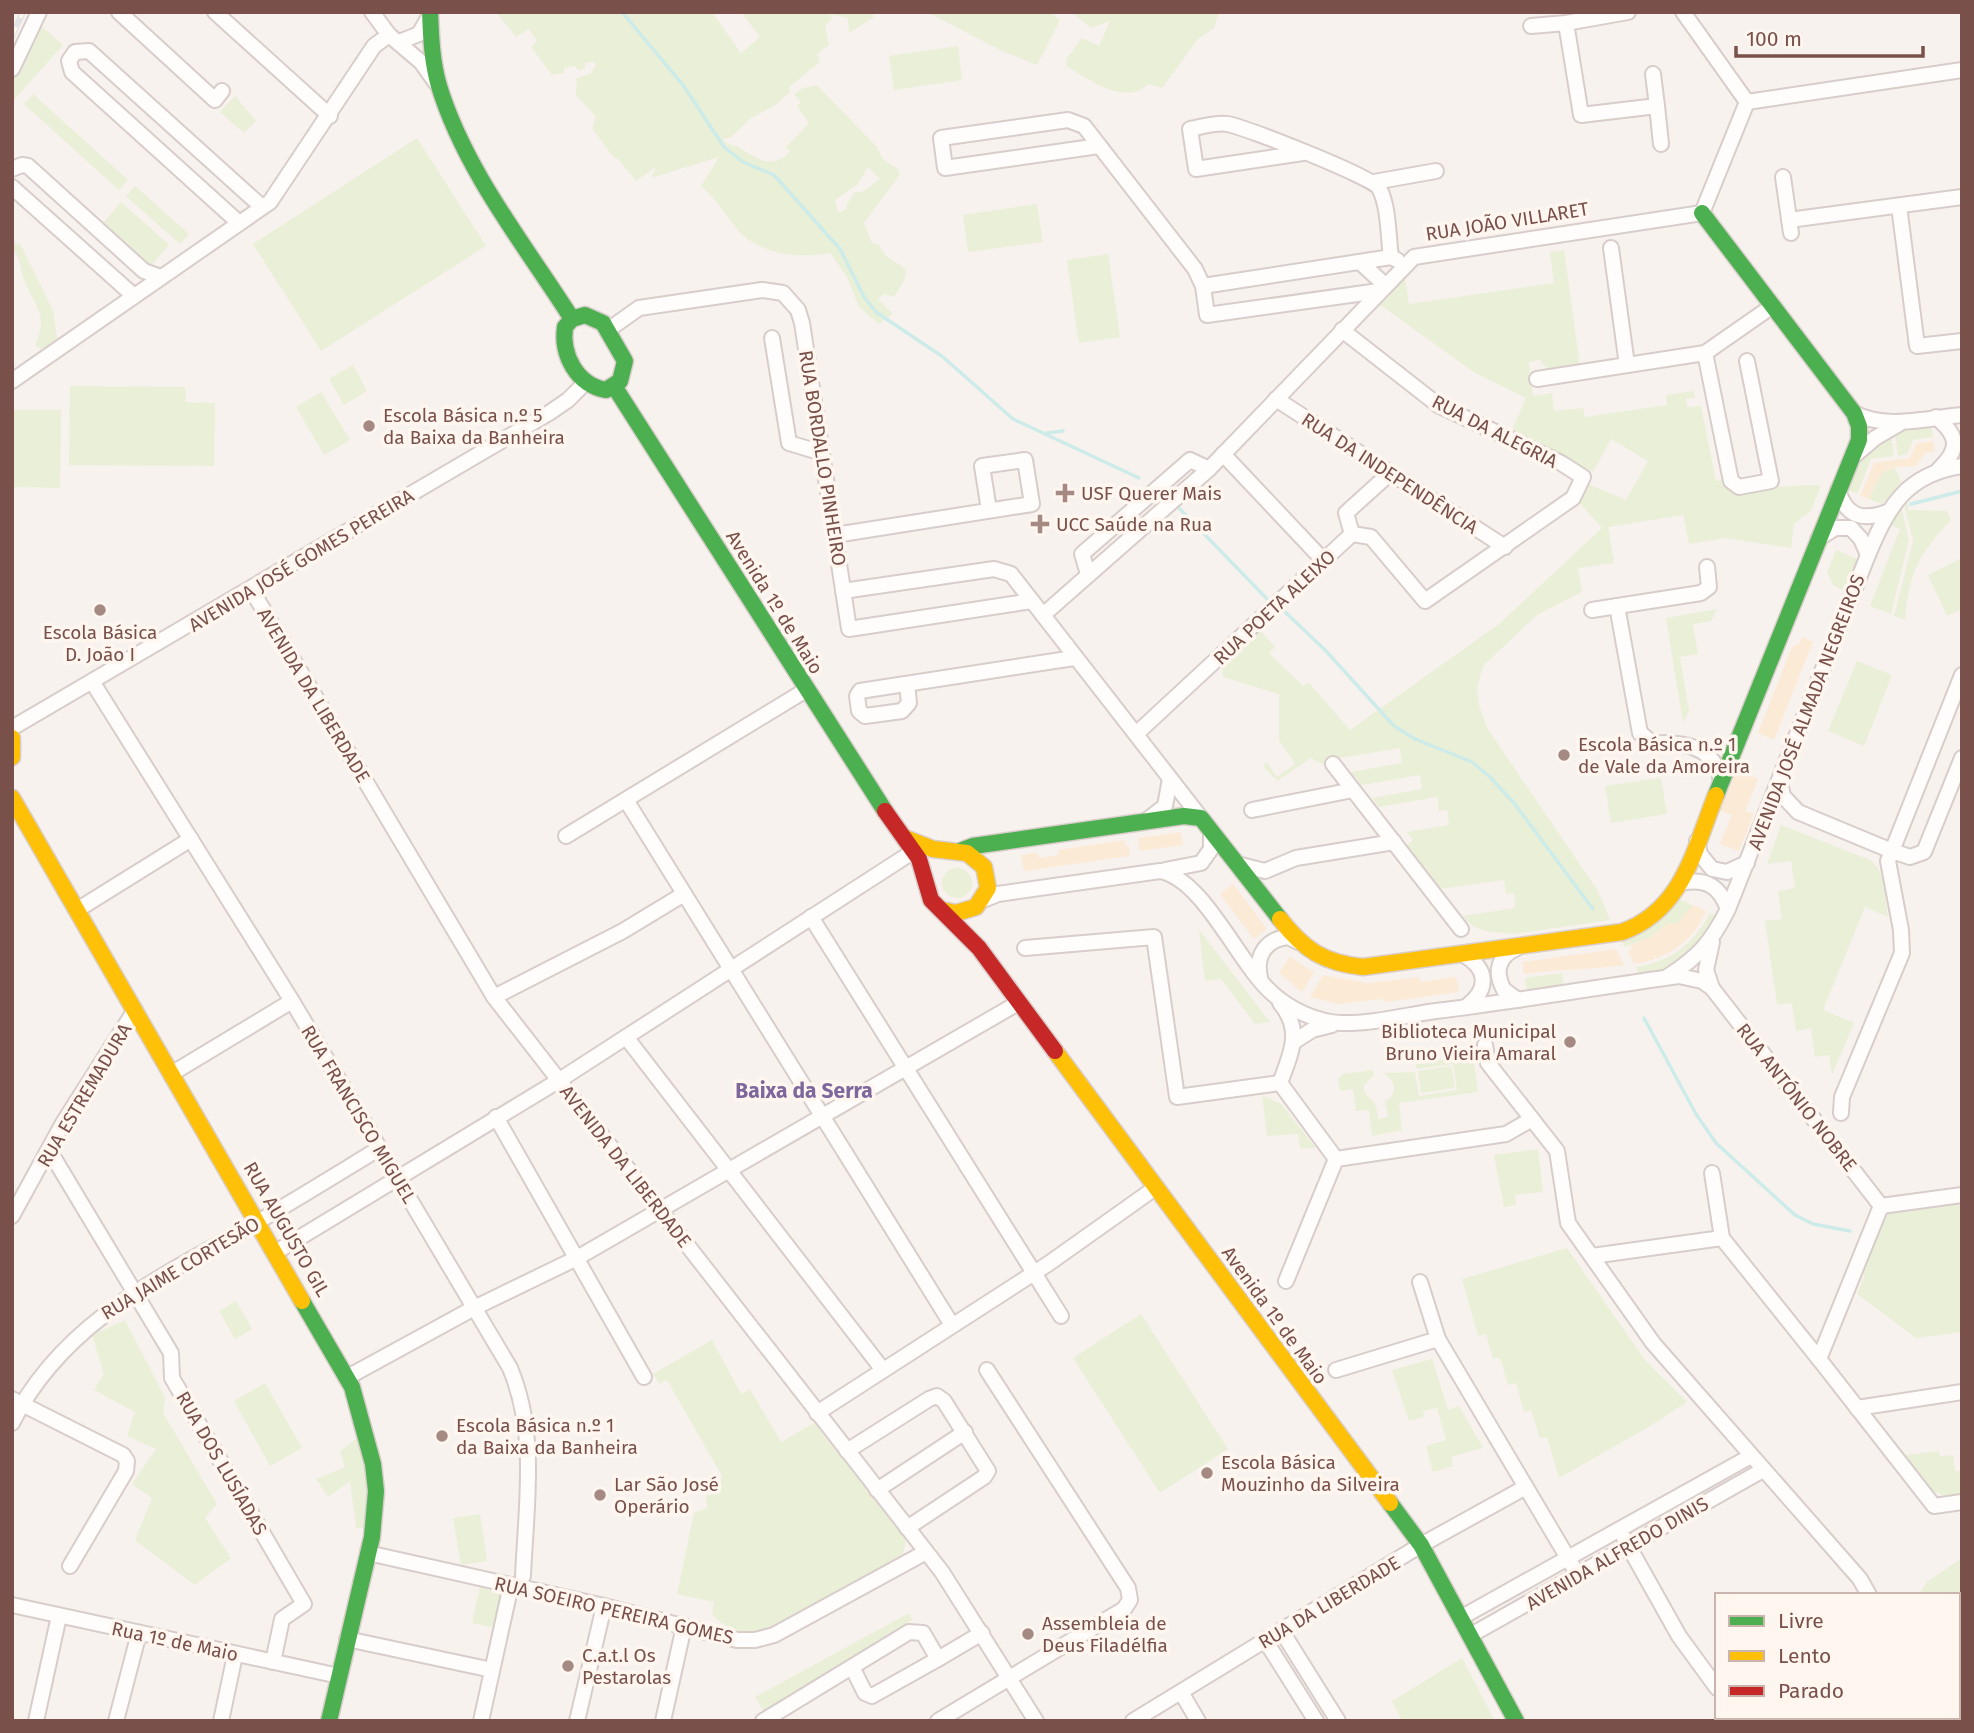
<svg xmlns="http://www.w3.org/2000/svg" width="1974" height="1733" font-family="'Fira Sans',sans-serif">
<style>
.green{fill:#eaefd8;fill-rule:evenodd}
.sand{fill:#fbead6}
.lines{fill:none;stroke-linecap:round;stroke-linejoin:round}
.stream{stroke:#cdebe8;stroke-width:3.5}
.street-casing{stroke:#d8cdca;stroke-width:18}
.fast-casing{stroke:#d9cecb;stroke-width:19}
.slow-casing{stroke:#d9cecb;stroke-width:19}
.jam-casing{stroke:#d9cecb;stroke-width:19}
.street{stroke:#fefdfc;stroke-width:14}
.fast{stroke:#4caf50;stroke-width:16}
.slow{stroke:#ffc107;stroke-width:16}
.jam{stroke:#c62828;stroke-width:16}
.rail-casing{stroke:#e4e3e6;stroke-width:6}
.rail{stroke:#fff6f0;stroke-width:3.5;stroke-dasharray:10;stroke-linecap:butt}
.poi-dot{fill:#a58983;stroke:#fff6f0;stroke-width:2.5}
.labels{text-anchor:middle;stroke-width:7;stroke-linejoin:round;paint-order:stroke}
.street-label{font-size:19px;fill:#79514a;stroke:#fff6f0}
.poi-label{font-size:19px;fill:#79514a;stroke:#fff6f0;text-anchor:start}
.neighbourhood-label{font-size:21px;font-weight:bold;fill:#7e679c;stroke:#fff6f0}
</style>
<rect width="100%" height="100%" fill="#f8f2ee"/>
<g class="green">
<polygon points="44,12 49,12 39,24 63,45 12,102 12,79"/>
<path d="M496 12H712L741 53 760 37 741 12H873L874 17 849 33 848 18 830 14 832 19 825 25 829 45 817 54 820 62 789 87 790 92 774 106 751 118 731 137 723 140C728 145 732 144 738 147 755 157 773 172 790 151L785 148 809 123 797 106 801 102 794 94 803 88 817 85 876 146 883 159 899 170V176L864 223 872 243 878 244 886 256 906 269 904 281 894 297 884 294 878 299 893 314 879 324 859 307 846 275 830 253C799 259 759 255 737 229 725 214 716 199 701 186L719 157 651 178 656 167 636 181 618 159 614 158 592 128 596 117 576 95 577 78 590 74 596 66 594 62 585 63V69L578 70 575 66 564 68V73L552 75 531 47 537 41 529 29 516 37ZM868 167 880 179 862 192H855L846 206 847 209 838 213 835 200 857 185Z"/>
<polygon points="927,12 1050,12 1060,20 1037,65 1000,50"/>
<path d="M1071 12H1219L1214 28 1198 39 1162 88 1148 84C1125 107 1089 79 1066 66L1067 58 1082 38 1099 46 1110 21 1091 28Z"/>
<polygon points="958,46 962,80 894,90 889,56"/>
<polygon points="33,94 128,180 119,190 24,104"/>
<polygon points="235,96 256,121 244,133 220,112"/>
<polygon points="417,138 486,246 321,351 253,244"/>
<polygon points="135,186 189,234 180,244 126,196"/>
<polygon points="121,202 169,245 151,266 103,223"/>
<polygon points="1037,204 1043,242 968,252 963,215"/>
<path d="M12 242 21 245 53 311 58 345 49 352 35 346C49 312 35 309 24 279 19 268 22 258 12 250Z"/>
<path d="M1564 250 1580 366C1566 368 1548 375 1540 360L1529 362 1533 396 1552 393 1554 411 1583 408 1585 417 1667 405 1666 395 1694 391 1695 398 1686 399 1687 407 1701 406 1716 481 1725 480 1766 487 1821 485 1811 511 1794 524 1791 548 1725 538 1689 544 1683 515 1608 527 1614 563 1578 568 1582 592 1537 615 1483 666 1477 688 1479 705 1487 728 1598 891 1610 920 1513 934C1492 931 1478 935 1463 916L1515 908 1514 893 1506 894 1504 880 1439 889 1405 847 1413 840 1407 832 1449 825 1447 810 1439 811 1437 797 1379 807 1372 798 1422 789 1420 775 1362 785 1351 772 1402 763 1400 748 1340 758 1324 765 1311 758 1277 781 1263 766 1267 762 1277 777 1295 764 1279 740V694L1223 677 1222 662 1258 628 1275 647 1269 653 1303 686 1309 683 1350 730 1499 624 1602 528 1578 501 1588 484 1626 500 1648 461 1611 439 1593 472 1511 433 1526 398 1475 373 1379 304 1405 277 1409 304 1554 283 1550 252Z"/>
<polygon points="1108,254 1120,337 1079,343 1067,260"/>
<polygon points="353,365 367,391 344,405 329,379"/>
<polygon points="70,386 185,387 186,402 215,403 214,466 69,465"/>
<polygon points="321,392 350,440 324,455 296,407"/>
<polygon points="12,410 61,410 60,488 12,487"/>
<polygon points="1931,424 1933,437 1913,440 1907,454 1898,456 1895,433"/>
<polygon points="1891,435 1894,456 1871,459 1857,494 1846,489 1862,460"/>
<polygon points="1895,468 1902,484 1882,504 1869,499 1881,472"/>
<path d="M1907 499 1908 510 1947 511 1951 520C1918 555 1909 573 1905 620L1894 616 1913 541 1904 503Z"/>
<polygon points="1901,506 1909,540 1891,614 1870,606 1900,529 1890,525"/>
<polygon points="1836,550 1860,560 1847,592 1834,586 1827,573"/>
<polygon points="1962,558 1962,609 1947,616 1928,575"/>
<polygon points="1717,609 1711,621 1693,624 1698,654 1680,657 1689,711 1683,723 1666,618"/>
<polygon points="1857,661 1892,675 1864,746 1828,731"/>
<polygon points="1661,778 1667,814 1611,823 1605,786"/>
<path d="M1781 825 1868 859C1887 869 1885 898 1888 917L1865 907 1823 1010 1854 1023 1832 1075 1829 1055 1815 1057 1811 1028 1796 1031 1792 1003 1777 1004 1765 921 1782 919 1778 891 1795 888 1791 861 1767 864Z"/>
<circle cx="957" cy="883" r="15"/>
<polygon points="1679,899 1693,905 1677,924 1669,923 1650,937 1625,947 1621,939"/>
<path d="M1710 913 1718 917C1700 949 1676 969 1640 976L1636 967C1670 962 1694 944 1710 913Z"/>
<polygon points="1199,930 1200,931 1270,1022 1255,1024 1221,979 1205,981"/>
<polygon points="1562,973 1564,987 1527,992 1525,978"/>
<path d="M1473 1056 1478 1092 1399 1103 1402 1130 1372 1136 1369 1110 1356 1111 1353 1089 1340 1091 1338 1079 1343 1074 1373 1070 1374 1075 1364 1085V1092L1376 1105 1378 1119 1388 1117 1385 1101C1400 1093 1394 1079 1383 1073L1415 1072 1419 1096 1457 1090 1453 1064 1417 1069 1415 1064Z"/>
<polygon points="1451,1066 1455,1088 1421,1093 1418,1071"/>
<polygon points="1262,1095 1281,1104 1316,1148 1300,1149 1298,1134 1267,1136"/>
<polygon points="1538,1149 1543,1192 1515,1195 1516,1205 1504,1207 1494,1155"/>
<polygon points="1962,1203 1962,1332 1916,1338 1857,1294 1865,1275 1861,1272 1881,1223 1890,1212"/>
<polygon points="1567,1248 1645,1360 1687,1402 1647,1428 1559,1478 1547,1437 1540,1438 1531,1410 1524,1412 1516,1383 1508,1385 1500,1357 1493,1359 1486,1334 1478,1336 1462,1279"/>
<polygon points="236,1301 252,1329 235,1339 219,1311"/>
<polygon points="1141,1314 1228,1449 1160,1493 1073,1358"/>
<polygon points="125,1320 165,1398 163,1413 217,1504 205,1518 231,1558 195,1585 135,1540 152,1498 132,1484 156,1449 127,1436 135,1412 94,1390 104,1374 92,1335"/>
<path d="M712 1340 741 1394 750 1389 781 1442 814 1423 906 1540 902 1558C865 1579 786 1634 745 1632 730 1631 722 1624 712 1615L714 1602 677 1594 694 1513 707 1508 706 1495 717 1494 722 1476 667 1380 659 1384 653 1374Z"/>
<polygon points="1432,1359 1448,1410 1459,1406 1483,1448 1451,1457 1453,1466 1433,1472 1426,1446 1446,1440 1437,1408 1423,1411 1424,1417 1409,1421 1392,1370"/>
<polygon points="265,1383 302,1448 270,1466 234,1401"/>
<polygon points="360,1436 371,1491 366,1528 356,1528 350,1481 328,1497 316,1479 345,1467 340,1451"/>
<path d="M1939 1451 1940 1456 1953 1455 1955 1471H1962V1496C1937 1500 1911 1481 1906 1455Z"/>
<polygon points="480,1514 487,1561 461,1565 453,1518"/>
<polygon points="1962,1558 1962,1684 1958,1686 1958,1595 1918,1595 1927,1582"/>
<polygon points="480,1587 503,1593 496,1628 472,1623"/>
<polygon points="909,1613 912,1620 764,1712 755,1697"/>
<polygon points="1462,1658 1495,1721 1402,1721 1392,1701"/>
</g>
<g class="sand">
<path d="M1933 441 1935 451 1925 453 1916 466C1885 467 1881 468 1869 499L1860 496 1874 463 1910 458 1916 444Z"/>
<polygon points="1802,637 1813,642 1774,740 1758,733 1792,647 1799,644"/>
<polygon points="1734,769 1758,779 1745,811 1754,814 1739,851 1720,844 1732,815 1718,810"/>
<polygon points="1181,832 1183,845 1140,851 1138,838"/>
<polygon points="1124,840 1125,846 1129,846 1130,856 1024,871 1021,855 1038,853 1039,858 1058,855 1058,850"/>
<polygon points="1233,884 1267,929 1254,939 1220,894"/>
<path d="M1693 905 1706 911C1693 942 1666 959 1634 964L1628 952 1632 949 1630 946 1650 937 1669 923 1677 924Z"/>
<path d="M1616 949 1624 965C1589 970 1558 969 1524 974L1522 962Z"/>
<polygon points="1290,957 1314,972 1302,992 1279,973"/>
<polygon points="1323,975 1368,983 1419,977 1420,982 1456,977 1459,992 1386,1002 1381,999 1339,1004 1310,997"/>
</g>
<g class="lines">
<g class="stream">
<polyline points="622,12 683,85 724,147 743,162 774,175 840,249 864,297 876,312 943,357 1013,419 1139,478"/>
<polyline points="1047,433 1063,431"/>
<polyline points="1911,504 1962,491"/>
<polyline points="1179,508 1271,603"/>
<polyline points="1281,608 1326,651 1394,726 1415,739 1472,762 1490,777 1514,803 1593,909"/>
<polyline points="1644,1018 1696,1114 1716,1143 1795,1215 1813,1224 1850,1231"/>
</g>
<g class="street-casing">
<g id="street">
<polyline points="119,12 215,100 222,91"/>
<polyline points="215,12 330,116"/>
<polyline points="372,12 389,35 421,62 436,83"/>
<polyline points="1628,12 1566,23 1581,115 1657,106 1661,144"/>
<polyline points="1683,12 1747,102"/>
<polyline points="1531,26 1566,23"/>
<polyline points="399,42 419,34 430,15"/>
<polyline points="12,69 39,12"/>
<polyline points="1653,74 1657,106"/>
<polyline points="1099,146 945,168 941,138 1068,120 1084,126 1195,269 1203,286 1207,315 1379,291"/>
<path d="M1303 153 1196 169 1190 129C1201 127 1216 122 1227 124 1245 127 1373 177 1379 188 1389 206 1388 236 1391 257"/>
<polyline points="12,169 22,165 28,166 144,271 161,277"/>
<polyline points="1783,177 1791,233"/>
<polyline points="1374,182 1436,171"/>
<polyline points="12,187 134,296"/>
<polyline points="1899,206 1917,346 1962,341"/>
<polyline points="1789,220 1962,197"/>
<polyline points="238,222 72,72 69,61 75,52 89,51 262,207"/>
<polyline points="1611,248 1627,365"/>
<polyline points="1361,263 1385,285"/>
<polyline points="1203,286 1391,257 1397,260"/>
<polyline points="608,330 639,308 762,290 783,293 798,310 802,323 849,629 1032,601"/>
<polyline points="1342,330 1438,405 1561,463 1583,477 1573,498 1425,601 1371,537 1352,534"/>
<polyline points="772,338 789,443 822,453"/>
<polyline points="1705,353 1731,481 1739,487 1771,481 1747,361"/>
<polyline points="1537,379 1705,353 1771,307"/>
<polyline points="12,381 270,202 374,46 389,35"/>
<polyline points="1276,399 1505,547"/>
<path d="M1854 413C1885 430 1927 418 1962 415"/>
<path d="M1936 417C1959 436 1960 449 1939 469"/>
<polyline points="1223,454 1324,561"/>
<polyline points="1854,456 1875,438 1899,424"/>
<path d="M1838 490C1846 517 1863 521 1887 512"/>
<polyline points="1352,534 1346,513 1389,474"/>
<polyline points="835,535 1032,504 1025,460 982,466 989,510"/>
<polyline points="1818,539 1835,528 1851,528 1861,539 1868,555"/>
<polyline points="1088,574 1082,554 1190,460 1209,469"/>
<polyline points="251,589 494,997 942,1572 1036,1721"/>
<polyline points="843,591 994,569 1011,574 1201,818"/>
<path d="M1617 606 1640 733 1652 743C1683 743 1713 744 1721 780"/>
<polyline points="1592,610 1701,593 1709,587 1707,567"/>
<polyline points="1043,615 1209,469 1414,257 1702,213 1747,102 1962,70"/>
<polyline points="1962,675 1892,851 1910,857 1924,852 1962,758"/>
<path d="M93 683 292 1001 510 1368C538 1435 526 1505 523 1576"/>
<polyline points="907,684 909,703 902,711 865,716 859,711 857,696 860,691 1074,658"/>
<polyline points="12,728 549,413 568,400 585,383"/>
<polyline points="1136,734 1352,534"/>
<polyline points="1333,764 1461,929"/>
<polyline points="1780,783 1783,796 1798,812 1892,851 1888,861 1901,930 1902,953 1842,1097 1841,1113"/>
<polyline points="626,800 952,1325"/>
<polyline points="1252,810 1353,790"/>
<polyline points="1147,820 1165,806 1170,779"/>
<polyline points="566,836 806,690"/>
<polyline points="1697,841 1700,854 1712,869 1727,872 1747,863"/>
<polyline points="1237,864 1265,871 1296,858 1394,842"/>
<polyline points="1165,870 1201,863 1211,849 1211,833"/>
<path d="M1681 883C1705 878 1719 885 1728 909"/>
<path d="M981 901 998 894 1160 871C1205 880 1238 964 1273 994 1291 1010 1317 1022 1341 1023 1372 1024 1406 1015 1436 1011 1517 1001 1598 987 1679 976L1702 981 1712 988"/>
<polyline points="77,910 191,839"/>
<polyline points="811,917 1061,1316"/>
<polyline points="1712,942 1706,970 1712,988 1881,1206"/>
<polyline points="1025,948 1154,937 1177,1097 1280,1083"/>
<path d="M1517 948C1498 956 1494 972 1504 990L1518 1000"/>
<path d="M1464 955C1488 969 1489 989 1467 1006"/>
<path d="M1260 977C1255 956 1266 939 1288 937L1298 942"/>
<path d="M1667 977C1698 957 1711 943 1728 909L1868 555C1888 507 1906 474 1962 466"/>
<polyline points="494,997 623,931 684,894"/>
<path d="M1280 1003C1303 1030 1291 1053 1280 1083L1336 1159"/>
<polyline points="626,1037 883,1370"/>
<polyline points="1295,1041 1312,1030 1332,1025"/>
<polyline points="1485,1045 1488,1063 1557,1151 1568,1223 1653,1343 1860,1579 1869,1595"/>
<polyline points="171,1074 292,1001"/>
<polyline points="496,1117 644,1377"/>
<polyline points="49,1150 171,1353 172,1378 304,1604 282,1619 273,1662"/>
<polyline points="1712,1173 1722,1238"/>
<polyline points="1881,1206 1962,1195"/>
<polyline points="12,1216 63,1123 135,1010"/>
<polyline points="276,1252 558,1081 914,851"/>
<polyline points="1592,1256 1722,1238 1819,1359 1881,1206"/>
<polyline points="1286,1281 1336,1159 1506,1134 1532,1119"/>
<polyline points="1420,1282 1438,1339 1578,1575"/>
<polyline points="1819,1359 1934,1506 1962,1502"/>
<polyline points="1336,1370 1438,1339"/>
<polyline points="346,1378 474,1308 577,1258 1018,1003"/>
<polyline points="12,1399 123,1455 127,1461 126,1471 70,1566"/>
<polyline points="1857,1408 1962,1392"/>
<polyline points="817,1413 1048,1264 1155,1188"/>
<path d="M12 1423C60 1327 152 1281 242 1231 289 1204 334 1176 380 1148"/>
<polyline points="847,1451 929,1399 937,1396 944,1401 988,1471 984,1477 907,1528"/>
<polyline points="877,1490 965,1432"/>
<polyline points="1624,1538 1679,1636 1717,1688"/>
<polyline points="368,1553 604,1606 737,1640 755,1640 774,1635 926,1552"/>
<polyline points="12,1605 339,1676"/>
<polyline points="1462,1617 1751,1456"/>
<polyline points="1281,1630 1338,1721"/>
<polyline points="1471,1635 1763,1470"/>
<polyline points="347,1639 492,1670"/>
<polyline points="1265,1640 1316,1721"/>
<polyline points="852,1667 865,1693 872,1696 938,1659"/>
<polyline points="1181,1692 1198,1721"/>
<polyline points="1741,1717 1743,1721"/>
<polyline points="36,1721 59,1616"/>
<polyline points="116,1721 139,1633"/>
<polyline points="221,1721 235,1655"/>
<polyline points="481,1721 511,1585"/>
<polyline points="577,1721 604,1606"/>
<polyline points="663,1721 684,1626"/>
<polyline points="763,1721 909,1632 923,1633 938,1659 982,1633"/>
<polyline points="938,1721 1124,1609 1130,1600 1128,1588 987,1370"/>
<polyline points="1133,1721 1421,1545 1526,1487"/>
</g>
</g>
<g class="fast-casing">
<g id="fast">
<path d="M430 12C431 38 432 62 439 86 465 171 525 245 572 319"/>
<polyline points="1702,213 1854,413 1859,426 1859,440 1716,795"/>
<path d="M585 315 603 323 625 361 620 381 606 390C577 385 561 355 565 327L572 319Z"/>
<polyline points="614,386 885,811"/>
<polyline points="960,851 973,846 1184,816 1201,818 1280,919"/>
<polyline points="302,1301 352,1387 373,1464 376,1491 372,1537 329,1721"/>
<polyline points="1390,1503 1421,1545 1516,1721"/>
</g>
</g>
<g class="slow-casing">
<g id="slow">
<polyline points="12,738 12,757"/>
<polyline points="12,798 302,1301"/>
<polyline points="905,838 933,849 967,853 984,867 988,888 976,907 956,913 942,910"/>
<path d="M1280 919C1304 950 1324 963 1363 967L1622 932C1683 910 1694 850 1716 795"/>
<polyline points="1055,1051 1390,1503"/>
</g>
</g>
<g class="jam-casing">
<polyline id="jam" points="885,811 919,859 931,900 979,948 1055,1051"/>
</g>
<use href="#street" class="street"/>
<use href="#fast" class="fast"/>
<use href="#slow" class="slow"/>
<use href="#jam" class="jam"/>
<g class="rail-casing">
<polyline id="rail" points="12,36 23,12"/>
</g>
<use href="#rail" class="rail"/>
</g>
<g class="poi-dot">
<circle cx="369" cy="426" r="7"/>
<path d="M1061.5 482.5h7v7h7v7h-7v7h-7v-7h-7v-7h7z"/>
<path d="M1036.5 513.5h7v7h7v7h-7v7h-7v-7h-7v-7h7z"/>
<circle cx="100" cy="610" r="7"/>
<circle cx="1564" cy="755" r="7"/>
<circle cx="1570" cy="1042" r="7"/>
<circle cx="442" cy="1436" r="7"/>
<circle cx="1207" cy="1473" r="7"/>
<circle cx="600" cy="1495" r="7"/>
<circle cx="1028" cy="1634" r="7"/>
<circle cx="568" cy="1666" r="7"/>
</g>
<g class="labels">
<g class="street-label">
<text transform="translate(1507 221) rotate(-9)" y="7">RUA JOÃO VILLARET</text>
<text transform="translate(1495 431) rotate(27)" y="7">RUA DA ALEGRIA</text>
<text transform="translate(823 458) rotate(81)" y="7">RUA BORDALLO PINHEIRO</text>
<text transform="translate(1390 473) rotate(33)" y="7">RUA DA INDEPENDÊNCIA</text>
<text transform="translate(301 560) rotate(-31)" y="7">AVENIDA JOSÉ GOMES PEREIRA</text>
<text transform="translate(775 602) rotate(58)" y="7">Avenida 1º de Maio</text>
<text transform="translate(1274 607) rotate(-43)" y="7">RUA POETA ALEIXO</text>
<text transform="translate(314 695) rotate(59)" y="7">AVENIDA DA LIBERDADE</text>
<text transform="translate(1806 712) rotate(-69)" y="7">AVENIDA JOSÉ ALMADA NEGREIROS</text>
<text transform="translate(84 1095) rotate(-59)" y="7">RUA ESTREMADURA</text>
<text transform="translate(1797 1097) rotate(52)" y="7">RUA ANTÓNIO NOBRE</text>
<text transform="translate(359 1114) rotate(59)" y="7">RUA FRANCISCO MIGUEL</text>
<text transform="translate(626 1166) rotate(52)" y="7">AVENIDA DA LIBERDADE</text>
<text transform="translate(287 1229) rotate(60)" y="7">RUA AUGUSTO GIL</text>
<text transform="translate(180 1268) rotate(-31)" y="7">RUA JAIME CORTESÃO</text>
<text transform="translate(1275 1315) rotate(54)" y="7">Avenida 1º de Maio</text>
<text transform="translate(222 1463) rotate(60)" y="7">RUA DOS LUSÍADAS</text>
<text transform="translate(1617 1553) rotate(-30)" y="7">AVENIDA ALFREDO DINIS</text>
<text transform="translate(1329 1602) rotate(-31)" y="7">RUA DA LIBERDADE</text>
<text transform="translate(614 1610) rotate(13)" y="7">RUA SOEIRO PEREIRA GOMES</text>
<text transform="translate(175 1641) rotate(12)" y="7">Rua 1º de Maio</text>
</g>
<g class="poi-label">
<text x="383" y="422">Escola Básica n.º 5<tspan x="383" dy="22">da Baixa da Banheira</tspan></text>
<text x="1081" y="500">USF Querer Mais</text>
<text x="1056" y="531">UCC Saúde na Rua</text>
<text x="100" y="639" text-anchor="middle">Escola Básica<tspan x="100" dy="22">D. João I</tspan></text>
<text x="1578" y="751">Escola Básica n.º 1<tspan x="1578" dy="22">de Vale da Amoreira</tspan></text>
<text x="1556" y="1038" text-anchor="end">Biblioteca Municipal<tspan x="1556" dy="22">Bruno Vieira Amaral</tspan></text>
<text x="456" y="1432">Escola Básica n.º 1<tspan x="456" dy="22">da Baixa da Banheira</tspan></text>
<text x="1221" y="1469">Escola Básica<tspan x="1221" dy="22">Mouzinho da Silveira</tspan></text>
<text x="614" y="1491">Lar São José<tspan x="614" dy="22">Operário</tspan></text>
<text x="1042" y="1630">Assembleia de<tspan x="1042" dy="22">Deus Filadélfia</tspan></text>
<text x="582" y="1662">C.a.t.l Os<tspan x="582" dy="22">Pestarolas</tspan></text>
</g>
<g class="neighbourhood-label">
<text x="804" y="1098">Baixa da Serra</text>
</g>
</g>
<rect width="1974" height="1733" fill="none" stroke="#79514a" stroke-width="28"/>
<rect x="1715" y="1593" width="245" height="126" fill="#fff6f0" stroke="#c9b4ae" stroke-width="2"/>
<rect x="1729" y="1616" width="35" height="10" fill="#4caf50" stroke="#c9b4ae" stroke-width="2"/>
<text x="1778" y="1628" font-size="21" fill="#79514a">Livre</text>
<rect x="1729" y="1651" width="35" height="10" fill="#ffc107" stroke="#c9b4ae" stroke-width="2"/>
<text x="1778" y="1663" font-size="21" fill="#79514a">Lento</text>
<rect x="1729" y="1686" width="35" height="10" fill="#c62828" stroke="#c9b4ae" stroke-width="2"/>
<text x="1778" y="1698" font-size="21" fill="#79514a">Parado</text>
<path d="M1736 46v10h187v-10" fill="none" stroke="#79514a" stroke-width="3.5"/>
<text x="1746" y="46" font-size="21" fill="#79514a" stroke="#fff6f0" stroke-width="5" paint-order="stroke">100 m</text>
</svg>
